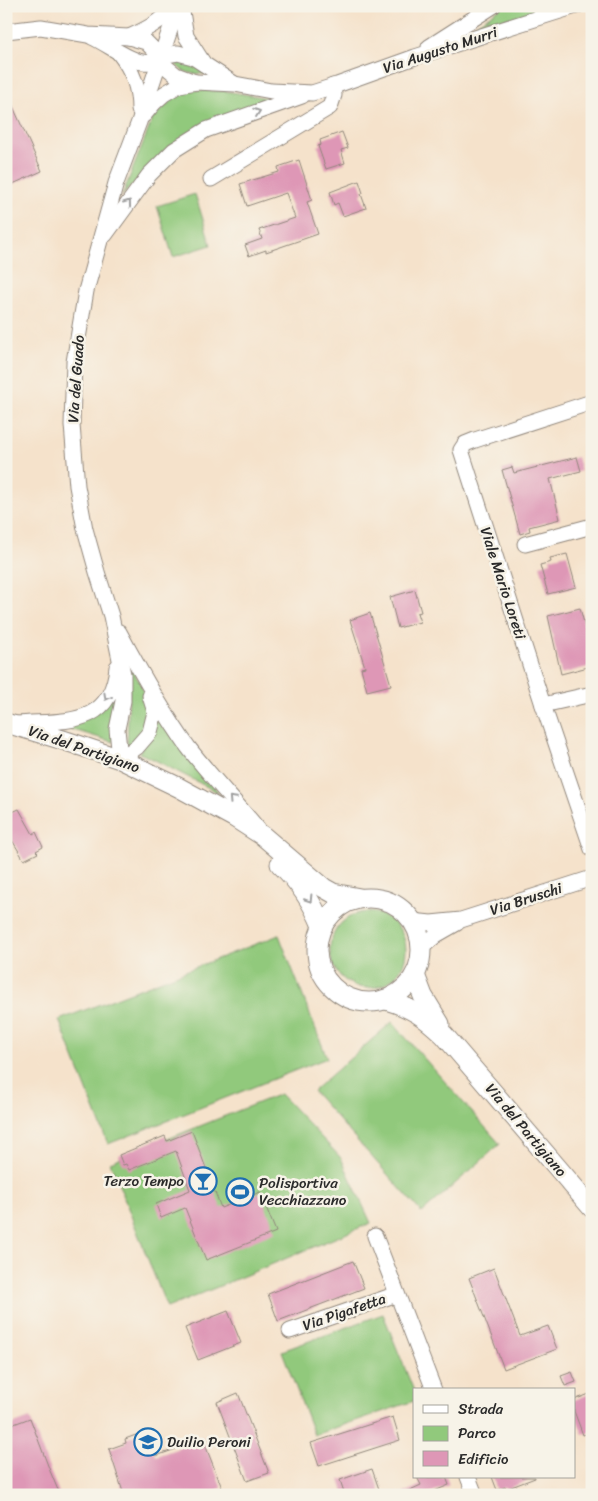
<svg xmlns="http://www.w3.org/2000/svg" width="598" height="1501" font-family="Sriracha,sans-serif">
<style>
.green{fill:#91c97c;stroke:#5e7a54}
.building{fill:#de97b6}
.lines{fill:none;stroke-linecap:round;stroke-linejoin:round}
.minor-casing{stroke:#90867b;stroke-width:17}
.major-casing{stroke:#90867b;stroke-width:21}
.minor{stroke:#fff;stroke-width:15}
.major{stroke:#fff;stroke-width:19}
.oneway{stroke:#a0a0a0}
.labels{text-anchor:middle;stroke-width:5;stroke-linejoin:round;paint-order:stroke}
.street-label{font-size:15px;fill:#2b2b2b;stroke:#f7f3e8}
.poi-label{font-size:15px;fill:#2b2b2b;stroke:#f7f3e8;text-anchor:start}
</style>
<rect width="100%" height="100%" fill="#f7f3e8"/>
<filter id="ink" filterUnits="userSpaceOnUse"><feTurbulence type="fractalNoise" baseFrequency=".02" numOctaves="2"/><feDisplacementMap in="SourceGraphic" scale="10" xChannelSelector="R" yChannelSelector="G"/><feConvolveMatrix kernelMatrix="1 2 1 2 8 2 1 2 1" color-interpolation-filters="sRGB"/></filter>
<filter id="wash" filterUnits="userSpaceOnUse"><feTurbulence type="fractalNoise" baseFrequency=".0096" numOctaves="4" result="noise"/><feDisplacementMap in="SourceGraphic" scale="20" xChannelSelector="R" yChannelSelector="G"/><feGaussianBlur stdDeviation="1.12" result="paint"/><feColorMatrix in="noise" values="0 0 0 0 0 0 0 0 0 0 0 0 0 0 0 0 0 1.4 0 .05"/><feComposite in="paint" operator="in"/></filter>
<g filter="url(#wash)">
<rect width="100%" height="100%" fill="#f5e2cb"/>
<g class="green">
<polygon points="503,6 548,6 462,34"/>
<path d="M184 58 211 74C195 73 183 77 173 60Z"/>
<polygon points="182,90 225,91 274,99 167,148 122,196 153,118"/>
<polygon points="195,194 211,245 173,257 157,206"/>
<polygon points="127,658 149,701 144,732 127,747 129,691"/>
<polygon points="118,693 113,742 64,727"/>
<polygon points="160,712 219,793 153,759 139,753"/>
<circle cx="368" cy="950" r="38"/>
<polygon points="279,935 327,1058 108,1144 59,1020"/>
<polygon points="392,1022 500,1144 422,1213 313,1091"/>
<polygon points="280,1094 341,1158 371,1223 167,1308 110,1162"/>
<polygon points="383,1314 414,1391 414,1401 314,1435 282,1351"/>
</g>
<g id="blocks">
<g class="building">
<polygon points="6,91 42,171 6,187"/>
<polygon points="342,132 348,148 341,150 345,163 326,169 318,146 321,145 320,140"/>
<polygon points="299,160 312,200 307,202 318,234 266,252 266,250 249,256 245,245 262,239 259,230 295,218 286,193 247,206 240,184 279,172 278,167"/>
<polygon points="359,181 363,193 361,194 366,208 343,216 338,203 334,205 330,192"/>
<polygon points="577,457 581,471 550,479 560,519 529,527 530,531 520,534 502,470 512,467 514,473"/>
<polygon points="567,554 576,587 548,594 540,565 551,562 550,558"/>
<polygon points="415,590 421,612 417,613 420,622 398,628 390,597"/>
<polygon points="580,608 590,646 592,645 592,666 561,674 548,616"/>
<polygon points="370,613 391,685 367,691 361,668 365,667 350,620"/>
<polygon points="19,809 33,834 36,832 43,847 36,851 38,853 24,860 6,830 6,815"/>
<polygon points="192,1131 221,1208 260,1192 276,1232 206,1260 185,1208 161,1218 156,1204 190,1190 176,1151 129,1170 126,1164 123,1165 119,1155 165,1136 167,1141"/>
<polygon points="353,1261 364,1288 278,1321 268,1294"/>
<polygon points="494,1268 520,1336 548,1326 557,1349 504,1369 469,1278"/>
<polygon points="228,1311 241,1343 198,1360 185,1328"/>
<polygon points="572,1372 576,1382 565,1386 561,1376"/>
<polygon points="238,1393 269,1473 247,1481 217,1402"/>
<polygon points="592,1393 592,1432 583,1435 574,1411 574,1400"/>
<polygon points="393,1417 400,1440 319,1466 311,1443"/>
<polygon points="30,1418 50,1471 60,1495 6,1495 6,1427"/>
<polygon points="147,1431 156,1456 190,1444 189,1442 202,1437 222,1488 214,1491 215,1495 124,1495 109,1449 126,1443 125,1439"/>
<polygon points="372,1469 381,1495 345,1495 340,1480"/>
<polygon points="417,1477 446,1477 449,1485 425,1495 399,1495 421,1485"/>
<polygon points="492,1477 535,1477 535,1478 506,1489 505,1487 497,1490"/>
</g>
</g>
</g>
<g filter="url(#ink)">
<use href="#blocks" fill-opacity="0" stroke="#90867b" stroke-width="1"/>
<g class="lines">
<g class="minor-casing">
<g id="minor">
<polyline points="181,6 186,36 204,64"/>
<polyline points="6,31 41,27 88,35 129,37 146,42 160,56"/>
<path d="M92 37C106 43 129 61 143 62 148 63 154 62 159 61"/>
<path d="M129 37C149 28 159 23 174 6"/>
<polyline points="429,47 493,6"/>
<path d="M119 53C133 71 139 88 139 110"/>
<polyline points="160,56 178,53 193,57 233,83"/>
<polyline points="159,61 176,75 195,82"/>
<polyline points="144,115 154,103 164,94 179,85 196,82 235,84 271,91 312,93 337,85 415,57 576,6"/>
<polyline points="211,179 330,107 334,95 333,86"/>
<polyline points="105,235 149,175 174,150 206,130 302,96"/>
<polyline points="592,402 475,440 465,444 461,450 543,705 592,849"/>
<polyline points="525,544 592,526"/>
<path d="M119 632C140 671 162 711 188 747 210 776 235 801 258 829"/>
<polyline points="543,705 592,694"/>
<path d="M17 724C64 720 111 728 117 667"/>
<polyline points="120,759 117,729 123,701 123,674 111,616 97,572 85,529 77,486 72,425 74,362 86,291 116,183 139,122 178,6"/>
<polyline points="120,759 137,747 150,732 155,712 150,696"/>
<polyline points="412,921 431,923 461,920 592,878"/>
<polyline points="421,948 436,935 457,923"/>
<polyline points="375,1236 434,1390"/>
<polyline points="290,1331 397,1294"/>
<polyline points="468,1477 475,1495"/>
</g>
</g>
<g class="major-casing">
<g id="major">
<polyline points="6,723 63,740 120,759 178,787 235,818 263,836 324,888 333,893 360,898"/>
<path d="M280 864C299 882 312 901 322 926"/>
<circle cx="369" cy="950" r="52"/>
<polyline points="415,975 423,996 440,1024"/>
<path d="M386 1000C412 1008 424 1016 444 1035L592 1208"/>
</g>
</g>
<use href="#minor" class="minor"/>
<use href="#major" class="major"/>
</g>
<defs><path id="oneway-chevron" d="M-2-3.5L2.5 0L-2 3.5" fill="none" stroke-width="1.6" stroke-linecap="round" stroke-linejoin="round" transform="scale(1.25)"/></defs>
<g class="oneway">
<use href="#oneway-chevron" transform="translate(257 112) rotate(-19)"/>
<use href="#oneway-chevron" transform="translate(128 203) rotate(-54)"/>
<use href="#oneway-chevron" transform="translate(107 697) rotate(119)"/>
<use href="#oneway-chevron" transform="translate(232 799) rotate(-133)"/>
<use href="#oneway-chevron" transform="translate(309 899) rotate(58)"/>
</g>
</g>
<defs>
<g id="bar-ring" transform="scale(1.4375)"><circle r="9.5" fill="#f7f3e8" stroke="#1f6fb2" stroke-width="1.5"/><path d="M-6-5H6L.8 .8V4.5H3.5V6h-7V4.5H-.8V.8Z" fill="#1f6fb2"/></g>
<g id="stadium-ring" transform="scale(1.4375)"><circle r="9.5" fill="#f7f3e8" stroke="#1f6fb2" stroke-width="1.5"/><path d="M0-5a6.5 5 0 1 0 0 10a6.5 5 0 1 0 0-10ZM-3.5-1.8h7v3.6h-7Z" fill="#1f6fb2"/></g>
<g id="school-ring" transform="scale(1.4375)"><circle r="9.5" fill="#f7f3e8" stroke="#1f6fb2" stroke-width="1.5"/><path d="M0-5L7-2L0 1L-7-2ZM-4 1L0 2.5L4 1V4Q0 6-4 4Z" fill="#1f6fb2"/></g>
</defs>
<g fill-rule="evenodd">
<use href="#bar-ring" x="203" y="1181"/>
<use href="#stadium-ring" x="240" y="1192"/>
<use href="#school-ring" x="148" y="1442"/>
</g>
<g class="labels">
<g class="street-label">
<text transform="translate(440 50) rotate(-18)" y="5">Via Augusto Murri</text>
<text transform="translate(76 379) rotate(-86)" y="5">Via del Guado</text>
<text transform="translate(503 583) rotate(72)" y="5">Viale Mario Loreti</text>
<text transform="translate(84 749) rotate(19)" y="5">Via del Partigiano</text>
<text transform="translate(526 899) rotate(-18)" y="5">Via Bruschi</text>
<text transform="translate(526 1130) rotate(50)" y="5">Via del Partigiano</text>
<text transform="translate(344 1312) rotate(-19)" y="5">Via Pigafetta</text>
</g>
<g class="poi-label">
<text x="184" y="1186" text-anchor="end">Terzo Tempo</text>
<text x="259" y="1188">Polisportiva<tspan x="259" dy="17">Vecchiazzano</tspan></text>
<text x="167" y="1447">Duilio Peroni</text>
</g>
</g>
<rect width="598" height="1501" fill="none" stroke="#f7f3e8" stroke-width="25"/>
<rect x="413" y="1388" width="162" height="90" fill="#f7f3e8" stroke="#a5a39c"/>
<rect x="423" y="1405" width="25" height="8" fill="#ffffff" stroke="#a5a39c"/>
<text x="458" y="1414" font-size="15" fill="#2b2b2b">Strada</text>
<rect x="423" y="1426" width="25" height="15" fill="#91c97c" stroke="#a5a39c"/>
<text x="458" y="1438" font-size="15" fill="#2b2b2b">Parco</text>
<rect x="423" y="1451" width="25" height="15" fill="#de97b6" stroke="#a5a39c"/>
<text x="458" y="1464" font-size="15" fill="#2b2b2b">Edificio</text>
</svg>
